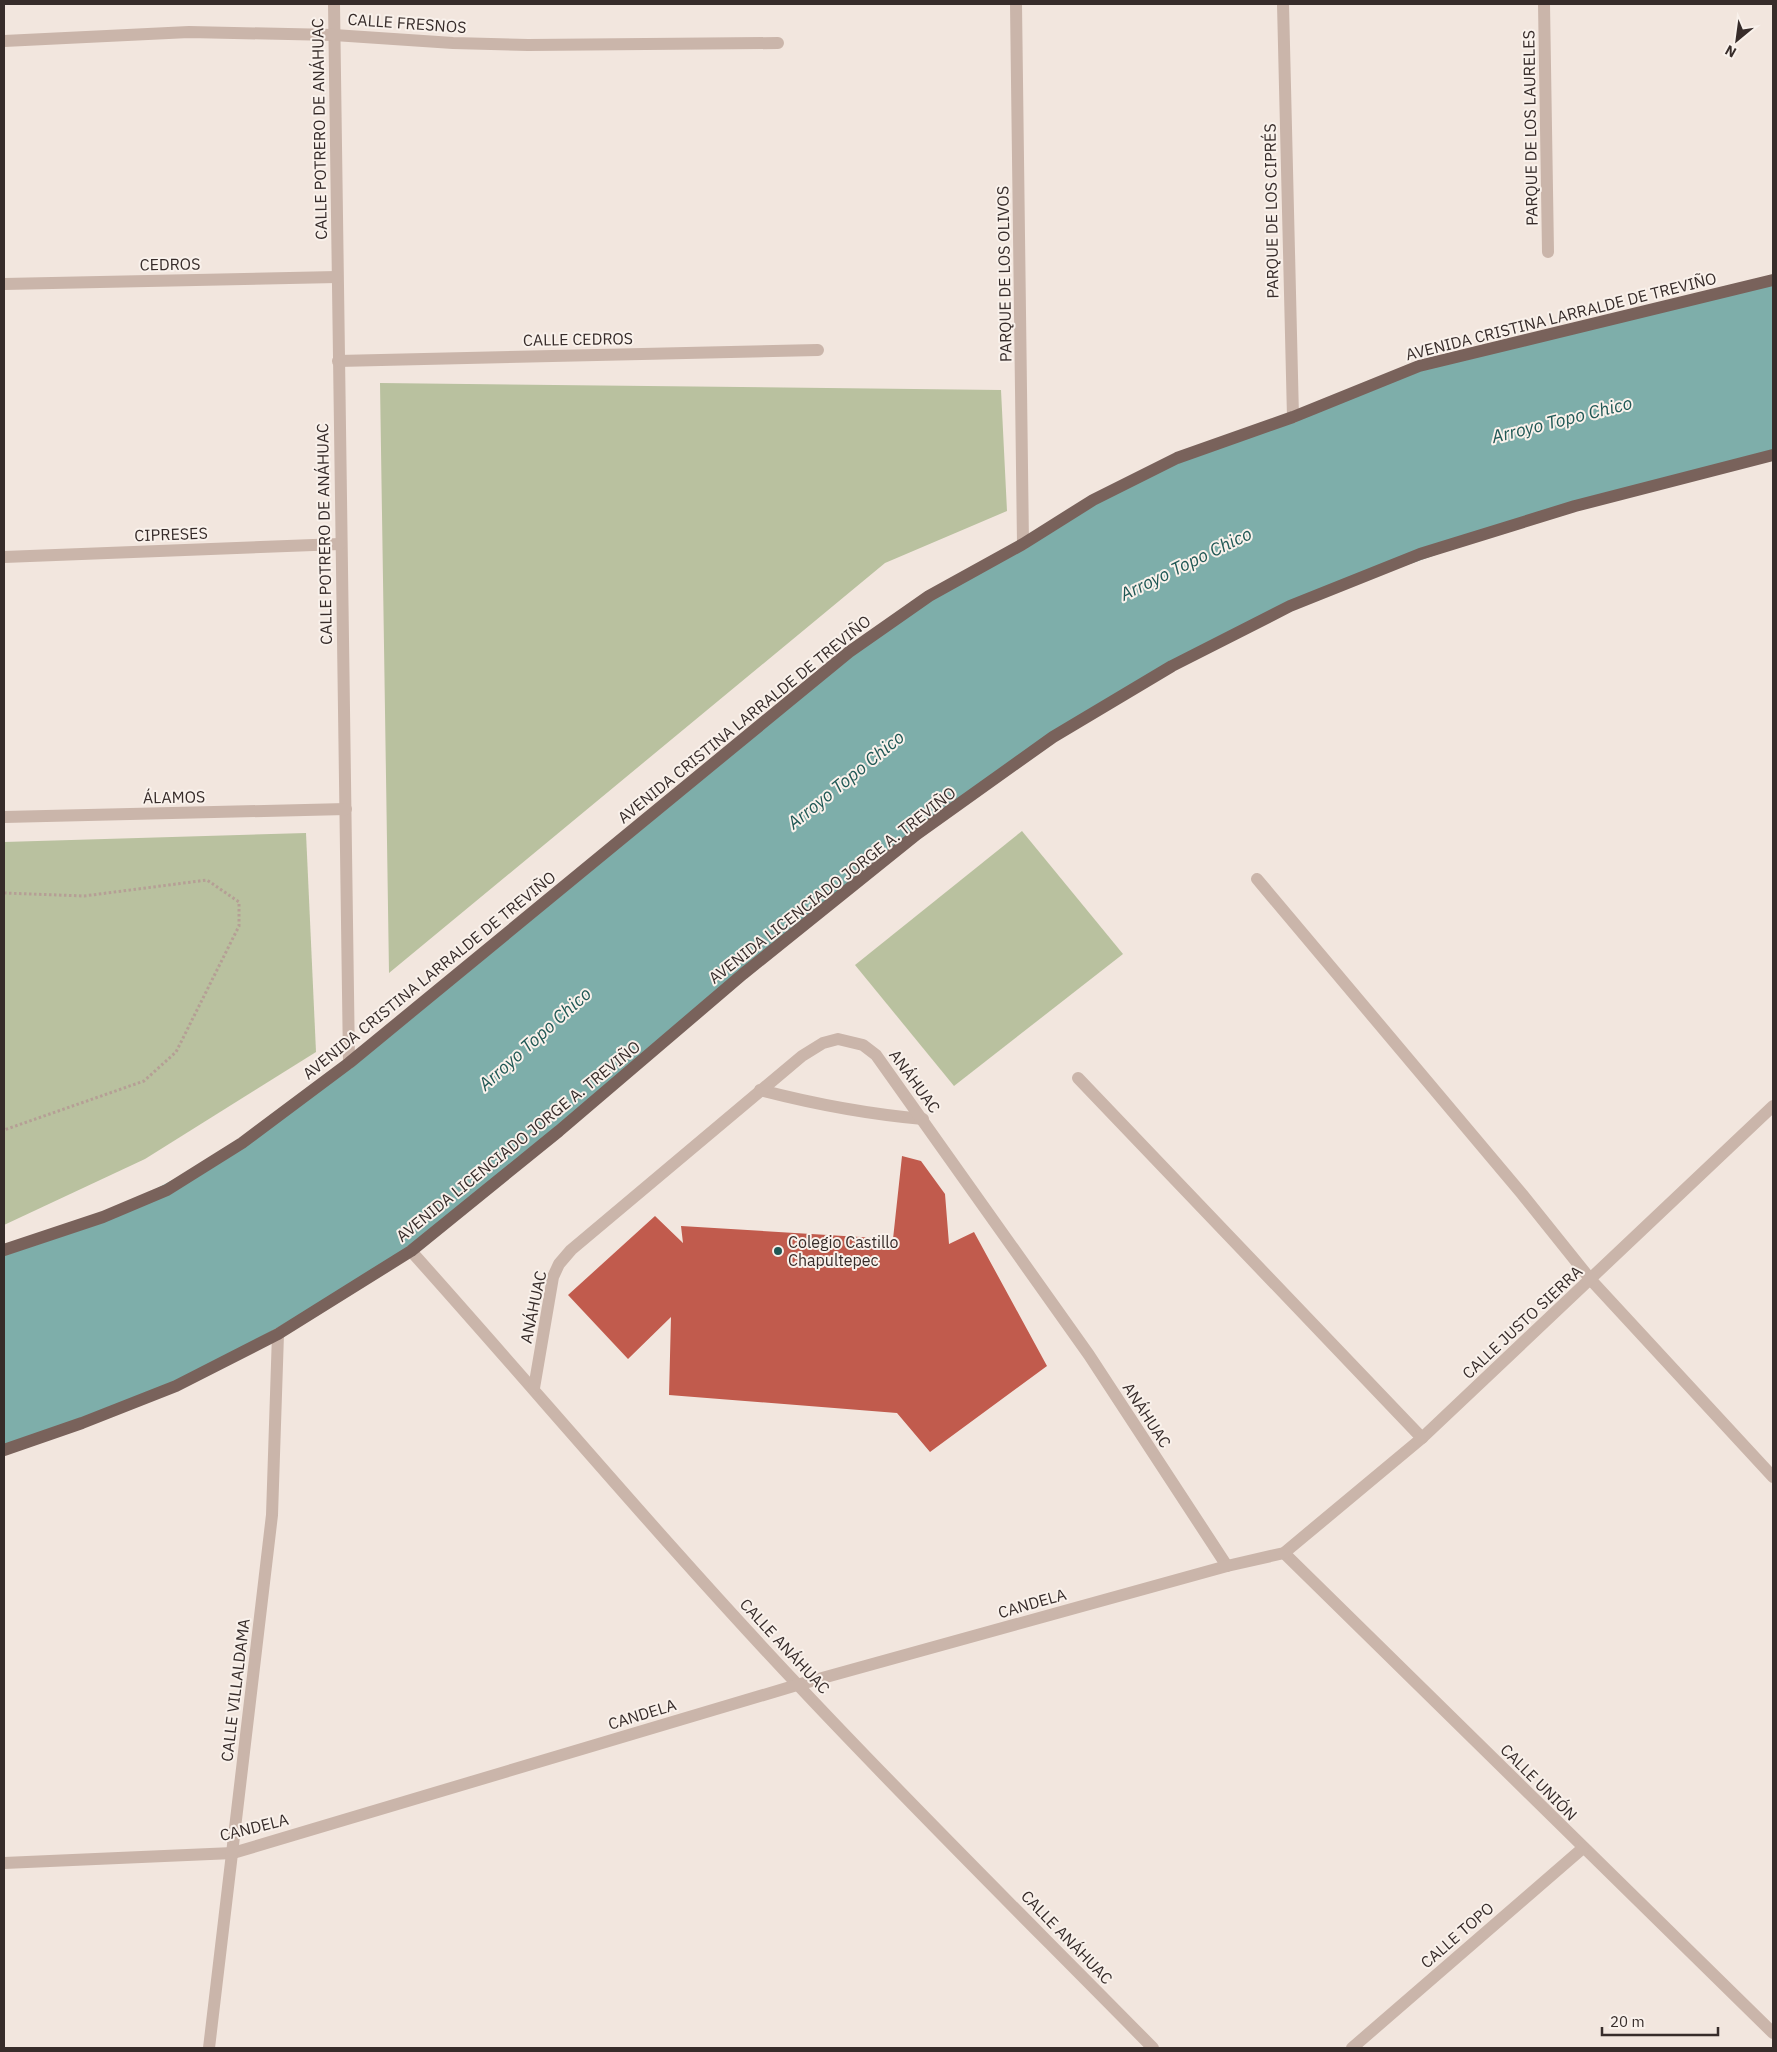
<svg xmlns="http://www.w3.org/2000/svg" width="1777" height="2052" font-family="'IBM Plex Sans',sans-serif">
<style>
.green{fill:#b9c19f}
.water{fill:#7eaeaa}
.building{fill:#c15b4d}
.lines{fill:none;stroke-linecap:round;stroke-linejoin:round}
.path{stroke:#b59f95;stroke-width:3;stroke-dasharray:2.5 2.5;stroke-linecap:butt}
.minor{stroke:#cab5aa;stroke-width:12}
.major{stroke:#79625b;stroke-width:12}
.poi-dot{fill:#205855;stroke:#f9f1eb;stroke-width:2}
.labels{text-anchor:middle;stroke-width:4;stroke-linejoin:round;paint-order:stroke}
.street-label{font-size:16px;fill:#372c2a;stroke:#f9f1eb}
.poi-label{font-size:16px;fill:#372c2a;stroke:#f9f1eb;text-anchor:start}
.water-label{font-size:18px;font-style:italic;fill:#205855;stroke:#f9f1eb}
</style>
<rect width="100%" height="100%" fill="#f2e6de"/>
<g class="green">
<polygon points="380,383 1001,390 1007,511 885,563 389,973"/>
<polygon points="1022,831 1123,954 954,1086 855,965"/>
<polygon points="306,833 316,1052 145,1159 4,1225 4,842"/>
</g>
<polygon class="water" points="1773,280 1773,455 1575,506 1290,606 1053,737 743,974 411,1251 176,1386 4,1448 4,1249 103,1217 242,1143 733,747 929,596 1177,458 1419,366"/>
<polygon class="building" points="902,1156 921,1161 945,1194 949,1244 974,1232 1047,1366 930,1452 897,1413 669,1395 671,1317 628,1359 568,1295 655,1216 683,1243 681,1226 893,1239"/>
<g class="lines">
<polyline class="path" points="4,893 84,896 207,880 239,902 239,926 176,1052 144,1081 4,1130"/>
<g class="minor">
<polyline points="334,4 349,1063"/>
<polyline points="1016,4 1023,544"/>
<polyline points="1283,4 1293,417"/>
<polyline points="1544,4 1548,252"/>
<polyline points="4,41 189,32 334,35 453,43 528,45 778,43"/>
<polyline points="4,284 337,277"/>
<polyline points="338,361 818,350"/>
<polyline points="4,557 340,544"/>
<polyline points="4,817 346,809"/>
<polyline points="1257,879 1522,1194 1591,1280 1773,1477"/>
<polyline points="1078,1078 1422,1438"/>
<path d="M760 1090C814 1104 867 1114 923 1119"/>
<path d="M411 1251C540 1395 664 1543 797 1684 913 1808 1034 1927 1153 2048"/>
<polyline points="534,1388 553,1277 559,1264 571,1250 802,1056 823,1043 838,1039 863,1045 876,1055 1089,1355 1227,1566"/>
<polyline points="1284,1553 1773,2033"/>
<polyline points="4,1863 233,1853 797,1685 1227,1566 1284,1553 1422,1438 1773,1106"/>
<polyline points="209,2048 272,1515 278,1334"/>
<polyline points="1352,2048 1583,1848"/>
</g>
<g class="major">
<polyline points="4,1250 103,1217 167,1190 242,1143 349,1063 849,652 929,596 1023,544 1093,500 1177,458 1293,417 1419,366 1773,280"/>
<polyline points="4,1450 82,1423 176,1386 278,1334 411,1251 559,1131 743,974 917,834 1053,737 1172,666 1290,606 1420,554 1575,506 1773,455"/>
</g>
</g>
<circle class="poi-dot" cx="778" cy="1251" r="5"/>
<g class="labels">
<g class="street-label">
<text transform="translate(407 23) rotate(4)" y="6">CALLE FRESNOS</text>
<text transform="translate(1530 128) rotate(-91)" y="6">PARQUE DE LOS LAURELES</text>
<text transform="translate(319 129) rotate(-91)" y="6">CALLE POTRERO DE ANÁHUAC</text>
<text transform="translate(1271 211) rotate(-91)" y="6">PARQUE DE LOS CIPRÉS</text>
<text transform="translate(170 264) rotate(-1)" y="6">CEDROS</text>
<text transform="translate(1004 274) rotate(-91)" y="6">PARQUE DE LOS OLIVOS</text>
<text transform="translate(1561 316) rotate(-14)" y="6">AVENIDA CRISTINA LARRALDE DE TREVIÑO</text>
<text transform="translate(578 339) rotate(-1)" y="6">CALLE CEDROS</text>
<text transform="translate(171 534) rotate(-2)" y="6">CIPRESES</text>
<text transform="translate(324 534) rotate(-91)" y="6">CALLE POTRERO DE ANÁHUAC</text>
<text transform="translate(744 719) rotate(-39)" y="6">AVENIDA CRISTINA LARRALDE DE TREVIÑO</text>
<text transform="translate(174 797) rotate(-1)" y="6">ÁLAMOS</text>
<text transform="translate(832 885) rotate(-38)" y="6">AVENIDA LICENCIADO JORGE A. TREVIÑO</text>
<text transform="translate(429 975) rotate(-39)" y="6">AVENIDA CRISTINA LARRALDE DE TREVIÑO</text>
<text transform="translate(915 1081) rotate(54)" y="6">ANÁHUAC</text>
<text transform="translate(518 1141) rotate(-39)" y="6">AVENIDA LICENCIADO JORGE A. TREVIÑO</text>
<text transform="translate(533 1307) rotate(-78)" y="6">ANÁHUAC</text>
<text transform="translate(1522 1322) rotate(-43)" y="6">CALLE JUSTO SIERRA</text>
<text transform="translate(1147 1415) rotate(57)" y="6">ANÁHUAC</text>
<text transform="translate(1032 1603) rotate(-16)" y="6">CANDELA</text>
<text transform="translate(785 1646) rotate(47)" y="6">CALLE ANÁHUAC</text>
<text transform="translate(235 1690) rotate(-83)" y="6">CALLE VILLALDAMA</text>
<text transform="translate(642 1714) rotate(-17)" y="6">CANDELA</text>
<text transform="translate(1539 1782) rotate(45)" y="6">CALLE UNIÓN</text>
<text transform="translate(254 1827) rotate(-14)" y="6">CANDELA</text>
<text transform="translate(1457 1935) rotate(-41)" y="6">CALLE TOPO</text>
<text transform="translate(1067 1937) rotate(46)" y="6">CALLE ANÁHUAC</text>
</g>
<g class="poi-label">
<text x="788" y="1248">Colegio Castillo<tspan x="788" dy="18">Chapultepec</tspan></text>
</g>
<g class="water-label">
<text transform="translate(1562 420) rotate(-14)" y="6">Arroyo Topo Chico</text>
<text transform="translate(1186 564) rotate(-26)" y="6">Arroyo Topo Chico</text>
<text transform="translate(846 780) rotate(-39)" y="6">Arroyo Topo Chico</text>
<text transform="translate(535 1039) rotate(-42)" y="6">Arroyo Topo Chico</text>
</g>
</g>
<rect width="1777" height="2052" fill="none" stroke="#372c2a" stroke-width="10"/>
<g transform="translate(1737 40) rotate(209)" stroke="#f9f1eb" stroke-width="4" paint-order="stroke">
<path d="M0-4L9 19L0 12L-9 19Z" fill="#372c2a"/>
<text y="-8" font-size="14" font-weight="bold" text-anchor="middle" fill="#372c2a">N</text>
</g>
<path d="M1602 2027v8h116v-8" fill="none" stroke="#372c2a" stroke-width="2.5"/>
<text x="1610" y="2027" font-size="15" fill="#372c2a" stroke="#f9f1eb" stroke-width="4" paint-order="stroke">20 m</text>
</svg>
